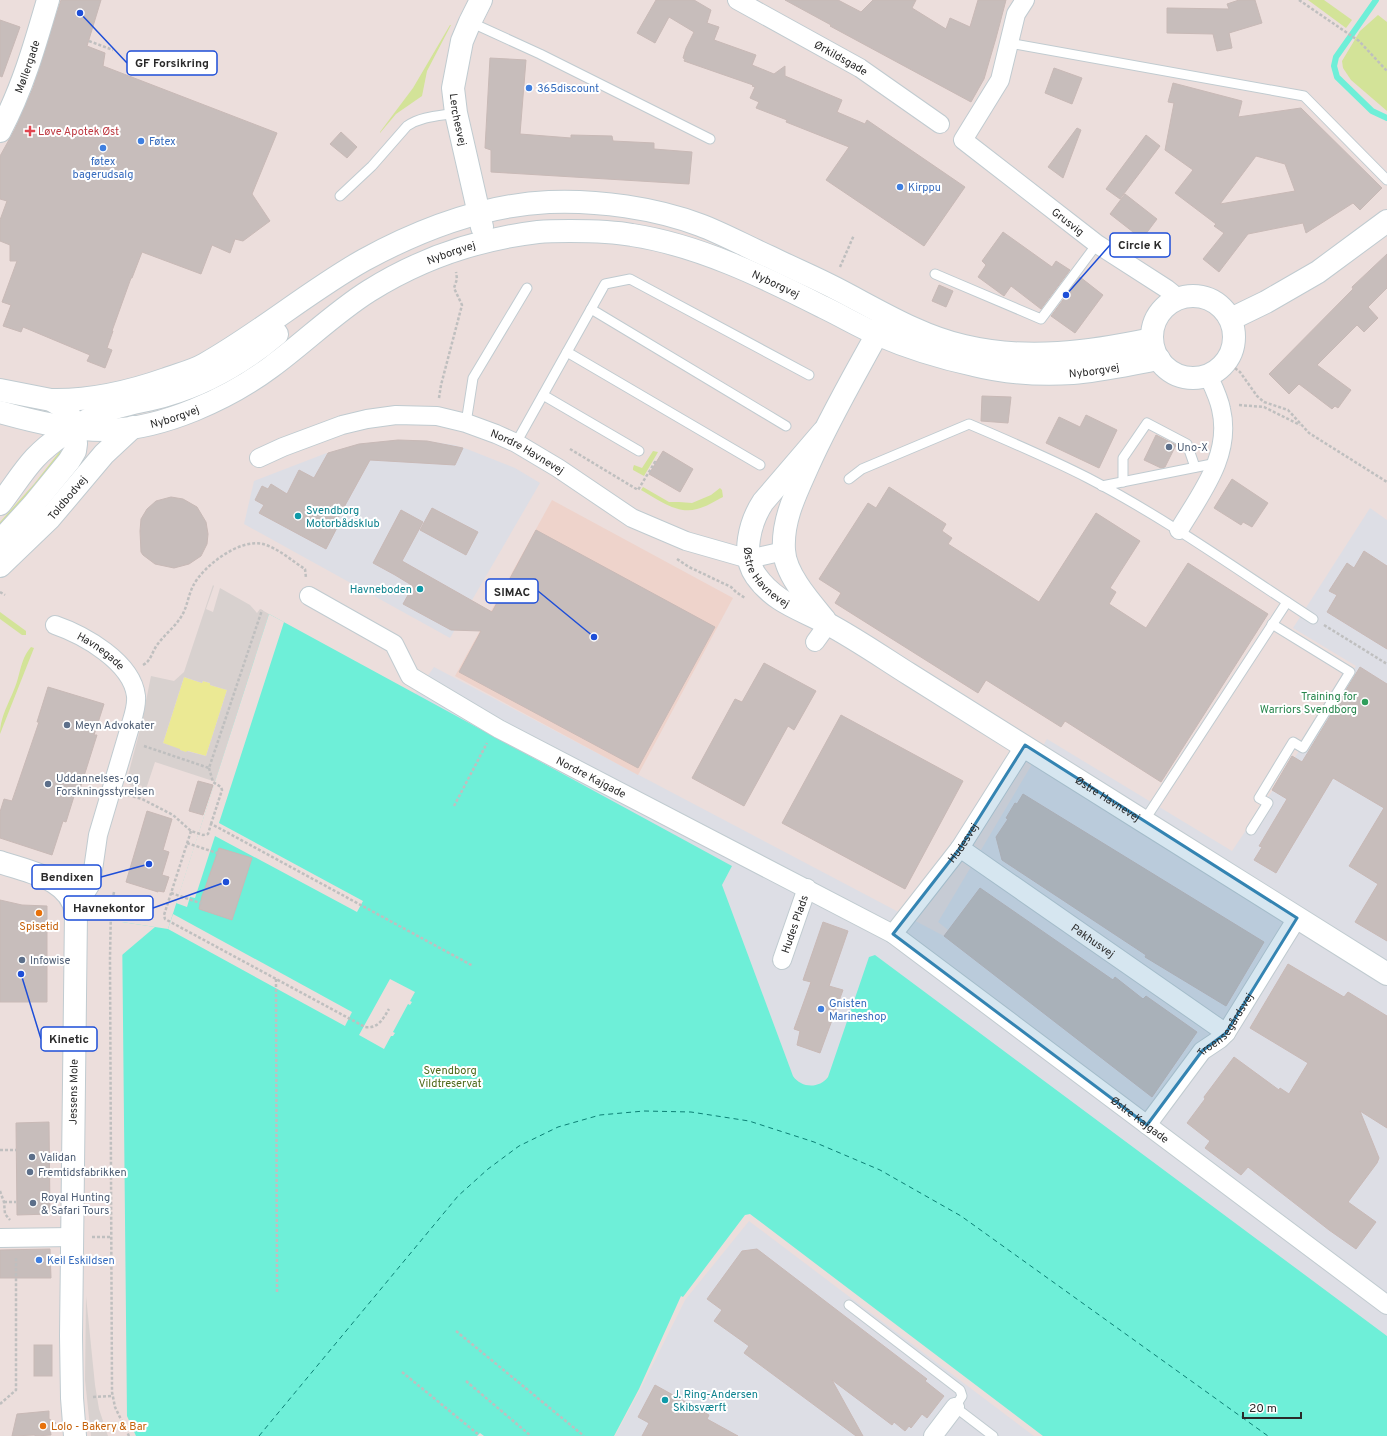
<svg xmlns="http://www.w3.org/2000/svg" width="1387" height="1436" font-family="Overpass,sans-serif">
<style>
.industrial{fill:#dddee5}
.education{fill:#eed3cb}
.green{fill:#d3e398}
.pitch{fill:#ebe994}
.plaza{fill:#d8d1cf;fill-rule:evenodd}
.water{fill:#6eefd8}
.pier{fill:#ecdedc}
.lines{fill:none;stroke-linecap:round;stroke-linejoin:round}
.stream{stroke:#6eefd8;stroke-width:6}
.ferry{stroke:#0d8075;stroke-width:1;stroke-dasharray:5 4;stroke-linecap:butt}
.building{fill:#c7bdbb;stroke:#c8b9b6;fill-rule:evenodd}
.lane-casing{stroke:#c0cbd0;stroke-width:11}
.street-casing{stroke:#c0cbd0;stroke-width:20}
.secondary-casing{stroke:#c0cbd0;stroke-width:24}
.path{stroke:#bfbfbf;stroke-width:2.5;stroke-dasharray:3 2;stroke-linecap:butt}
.lane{stroke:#fff;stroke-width:9}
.street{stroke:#fff;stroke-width:18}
.secondary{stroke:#fff;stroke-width:22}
.marked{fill:#3484b2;fill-opacity:0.2;stroke:#3484b2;stroke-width:3;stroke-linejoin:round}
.shop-dot{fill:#3f7fe0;stroke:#fff;stroke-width:1.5}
.health-dot{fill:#e0444e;stroke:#fff;stroke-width:1.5}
.service-dot{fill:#5c6f8a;stroke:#fff;stroke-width:1.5}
.culture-dot{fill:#0f9aa8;stroke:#fff;stroke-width:1.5}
.leisure-dot{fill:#2e9e5b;stroke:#fff;stroke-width:1.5}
.food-dot{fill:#e8710a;stroke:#fff;stroke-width:1.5}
.labels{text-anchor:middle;stroke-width:4;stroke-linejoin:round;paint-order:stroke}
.street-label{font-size:11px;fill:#2a2a2a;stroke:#fff}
.shop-label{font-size:11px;fill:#366cbe;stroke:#fff;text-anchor:start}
.health-label{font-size:11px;fill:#be3a42;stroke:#fff;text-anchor:start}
.service-label{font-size:11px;fill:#4e5e75;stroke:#fff;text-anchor:start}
.culture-label{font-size:11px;fill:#0d838f;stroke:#fff;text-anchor:start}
.leisure-label{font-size:11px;fill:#27864d;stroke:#fff;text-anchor:end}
.food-label{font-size:11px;fill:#c56008;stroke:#fff}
.park-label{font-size:11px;fill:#4d6819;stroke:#fff}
.leader{fill:none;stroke:#1d4ed8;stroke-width:1.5}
.callout-dot{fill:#1d4ed8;stroke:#fff;stroke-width:1.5}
.callout{fill:#fff;stroke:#1d4ed8;stroke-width:1.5}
.callout-label{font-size:12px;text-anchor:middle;font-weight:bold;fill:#2a2a2a}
</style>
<rect width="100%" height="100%" fill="#ecdedc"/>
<g class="industrial">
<polygon points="398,440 427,441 454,445 467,449 515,468 540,483 450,638 244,524 254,481 324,454 359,444"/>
<polygon points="1370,508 1387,520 1387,1336 1179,1182 830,1073 824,1081 818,1085 810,1086 801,1084 793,1076 722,885 732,866 415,694 434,667 944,936 948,930 938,922 1047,739 1232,851 1356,666 1293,628"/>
<polygon points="749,1221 1034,1436 615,1436 640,1390 685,1300"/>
</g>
<polygon class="education" points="552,500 733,598 638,775 455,676"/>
<g class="green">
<polygon points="1308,0 1324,0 1352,20 1346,28"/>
<polygon points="1378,15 1387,22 1387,111 1351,80 1343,68 1342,61 1360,31"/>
<polygon points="450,25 451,25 427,71 422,96 396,114 380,133 380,132 413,88"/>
<polygon points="60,451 67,456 0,532 0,522 34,484"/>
<polygon points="653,451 658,452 644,476 633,470 633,468 634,465 642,468"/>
<path d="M643 487 669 502H679L692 503 711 495 720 488 722 490 723 497C715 501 706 507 697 509 677 515 657 499 641 490Z"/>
<polygon points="0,612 26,631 26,635 22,635 0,619"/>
<path d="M31 647 34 648 0 734C0 714 13 697 18 678 21 667 23 656 31 647Z"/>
</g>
<polygon class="pitch" points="184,677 202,683 203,681 210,683 210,685 227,690 206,756 188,751 187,753 163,743"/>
<g class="plaza">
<path d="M213 585 214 586 206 609 213 612 220 588 250 605 257 613 260 609 269 614 216 782 155 762 145 792 141 790 142 786 139 785 138 789 126 783 141 726 151 676 174 681 184 672ZM184 677 202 683 203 681 210 683V685L227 690 206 756 187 751 186 752 180 750V749L163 743Z"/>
<polygon points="86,1296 95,1385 99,1409 108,1436 91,1436 85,1380"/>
</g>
<path class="water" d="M269 614 732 866 722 885 793 1076C801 1088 819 1089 828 1077L869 957 875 955 1387 1336V1436H1043L750 1214 745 1215 683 1297 681 1296 639 1389 614 1436H484L480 1433 477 1436H136L127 1416 122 922 168 929Z"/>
<g class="pier">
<polygon points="269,614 284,622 219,823 363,901 357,912 215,836 195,898 190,897 187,907 176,903"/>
<polygon points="173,914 352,1012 345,1026 168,929"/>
<polygon points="122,922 155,927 122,955"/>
<polygon points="390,979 415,992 410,1001 412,1002 410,1005 408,1004 393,1032 395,1033 393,1036 391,1036 384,1049 359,1035"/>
</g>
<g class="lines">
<polyline class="stream" points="1376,0 1336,57 1334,66 1337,77 1372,111 1387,118"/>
<polyline class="ferry" points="259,1436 458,1196 488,1169 519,1146 558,1127 600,1115 644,1111 691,1112 749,1121 814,1142 880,1170 961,1216 1268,1436"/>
</g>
<g class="building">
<polygon points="61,0 101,0 87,46 105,53 103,66 277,133 252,194 270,221 243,241 235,239 230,253 212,245 201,274 142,252 132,278 131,278 112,331 113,331 107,348 112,350 105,368 87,361 90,355 23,327 21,332 3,326 11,305 2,302 17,261 10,261 10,245 0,241 0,220 7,201 0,199 0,156 15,129 33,88"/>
<polygon points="656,0 694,0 711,10 707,23 719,27 714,40 756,55 752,65 774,74 785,66 785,76 842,100 837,112 865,124 867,120 965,187 924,246 826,180 849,147 786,122 787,120 756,108 759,102 750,98 755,87 752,86 753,85 684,61 685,59 683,58 686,48 694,32 669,17 655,43 637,33"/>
<polygon points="785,0 838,0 861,12 873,0 916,0 912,8 946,29 950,18 970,27 978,0 1006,0 996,38 984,79 971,102 830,26 831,25"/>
<polygon points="1239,0 1255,0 1262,23 1229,33 1232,48 1217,51 1213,34 1167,33 1167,8 1229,9 1227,4"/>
<polygon points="0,20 20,27 2,77 0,76"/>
<polygon points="490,58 526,60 520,134 571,138 571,135 612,136 613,141 654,143 654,149 692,152 689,184 491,172 491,150 485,148"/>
<polygon points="1054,68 1082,78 1072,104 1045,93"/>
<path d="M1173 83 1242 101 1238 117 1301 108 1382 188 1360 210 1353 203 1306 233 1303 223 1248 234 1219 272 1203 259 1224 233 1214 226 1216 224 1175 193 1193 170 1165 150 1174 103 1168 102ZM1256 156 1285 164 1295 191 1220 204Z"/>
<polygon points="1077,128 1081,130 1063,178 1048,167"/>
<polygon points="341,132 357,147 347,158 330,144"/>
<polygon points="1146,135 1160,146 1120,199 1106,189"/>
<polygon points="1125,194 1157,219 1142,239 1110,214"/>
<polygon points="1003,232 1052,267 1056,261 1070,270 1041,309 1011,286 1004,296 978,277 986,265 982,261"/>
<polygon points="1387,254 1387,288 1368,307 1378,318 1364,332 1357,325 1317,365 1351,390 1338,408 1335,406 1332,409 1299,384 1289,394 1269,374 1353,289 1352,287"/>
<polygon points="1080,277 1103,295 1075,333 1051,316"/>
<polygon points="939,285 953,291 946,307 932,301"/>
<polygon points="982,396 1011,397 1008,423 981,421"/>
<polygon points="1086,415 1117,430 1099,468 1046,443 1059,417 1080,427"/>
<polygon points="1156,435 1176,445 1165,467 1161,468 1144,460"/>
<polygon points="398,440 427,441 463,448 455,465 370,460 337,520 340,522 326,549 259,513 264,505 255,500 262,486 268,489 271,484 287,494 299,470 314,478 328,453 359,444"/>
<polygon points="663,451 693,469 680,492 649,474"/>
<polygon points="1232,479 1268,503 1252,527 1243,522 1241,525 1214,508"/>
<polygon points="889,487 946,524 942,531 952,538 948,544 1039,602 1096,513 1140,541 1110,588 1116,592 1109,604 1146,628 1188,563 1268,614 1161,782 1065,721 1061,727 986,680 978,693 835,603 841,593 819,579 868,503 876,508"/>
<polygon points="171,497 183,499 197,507 206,522 208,534 207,544 201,556 189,564 174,568 155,564 143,555 141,552 140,531 141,519 147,509 156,501"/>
<polygon points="432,508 478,532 466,555 420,530"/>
<polygon points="401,510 423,522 402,561 492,612 536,530 715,627 638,768 459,672 481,631 451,630 403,604 413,586 395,575 373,563"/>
<polygon points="1364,551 1387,566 1387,649 1327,612 1337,595 1329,591 1347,563 1354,568"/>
<polygon points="764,663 816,691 794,730 788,726 744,806 692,778 735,699 742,702"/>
<polygon points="1360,667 1387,684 1387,941 1355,922 1378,884 1349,866 1384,808 1333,778 1276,873 1254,860 1262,847 1259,846 1287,799 1272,790 1292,756 1302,762"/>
<polygon points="48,687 104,704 94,735 97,735 79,792 76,790 66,822 63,821 52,855 0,838 0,812 4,799 12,801 39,722 37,722"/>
<polygon points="841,715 963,781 905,889 782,823"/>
<polygon points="198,781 213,785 203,815 189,811"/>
<polygon points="1023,794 1264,942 1226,1006 1145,957 1146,955 1002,860 996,837 1008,819 1006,818 1015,803 1017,804"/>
<polygon points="147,811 172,819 163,850 169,852 162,875 169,877 164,892 158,891 158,892 126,882"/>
<polygon points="219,848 252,858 232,920 199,909 202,896 204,891"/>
<polygon points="980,888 1113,980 1115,977 1143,999 1146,996 1197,1032 1152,1097 944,936"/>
<polygon points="0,900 22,905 47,906 47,1002 0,1002"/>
<polygon points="823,922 848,931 829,986 843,990 820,1053 797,1045 800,1031 794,1029 811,982 803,980"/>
<polygon points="1288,964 1344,997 1348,992 1387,1016 1387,1128 1360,1111 1379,1158 1377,1163 1348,1202 1376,1222 1356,1249 1329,1230 1248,1167 1241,1175 1205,1148 1210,1141 1187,1123 1205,1099 1204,1097 1234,1057 1279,1090 1280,1088 1289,1094 1308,1063 1250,1028"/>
<polygon points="49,1122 50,1214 17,1215 16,1123"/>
<polygon points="50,1249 51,1278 0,1278 0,1250"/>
<polygon points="757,1249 927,1379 925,1381 944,1396 927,1418 922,1414 911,1428 909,1426 905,1431 894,1422 892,1425 832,1380 863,1436 856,1436 744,1353 749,1346 714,1321 722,1310 707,1299 742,1251"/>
<rect x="34" y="1345" width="18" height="31"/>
<polygon points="655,1385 709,1415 707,1419 738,1436 642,1436 649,1423 638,1417"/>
<polygon points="49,1411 49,1419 56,1423 50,1428 51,1435 35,1436 35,1435 12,1436 17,1414"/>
</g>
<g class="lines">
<g class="lane-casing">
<g id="lane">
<polyline points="470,22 540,54 710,139"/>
<polyline points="1009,43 1304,96 1387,180"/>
<path d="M340 196 372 166 407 126C422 116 439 116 456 113"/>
<polyline points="935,274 1041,319 1097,244"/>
<polyline points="591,309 786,426"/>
<polyline points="567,352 760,465"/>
<polyline points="543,395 639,451"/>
<polyline points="466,423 473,378 527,288"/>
<polyline points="516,443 605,284 630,279 809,375"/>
<path d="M849 479 862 469 969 424C1009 441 1049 458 1088 478 1167 519 1239 571 1313 619"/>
<polyline points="1123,482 1123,458 1147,423 1187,444 1195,467"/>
<polyline points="1102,486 1217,463"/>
<polyline points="1144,821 1287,602"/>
<polyline points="1251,830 1268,803 1259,798 1293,742 1303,748 1350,672 1272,624"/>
<polyline points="849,1305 960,1390 962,1396 955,1407 993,1436"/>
</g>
</g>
<g class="street-casing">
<g id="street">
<path id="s1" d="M737 0 860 68 940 124"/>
<path id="s2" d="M1025 0 1016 14 1000 80 963 140 1097 244 1167 289 1172 293 1175 299"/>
<path id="s3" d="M259 458 283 447 342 425 367 419 396 415 437 416 466 423 496 434 516 443 558 468 632 518 686 541 749 559 784 551"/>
<path d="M1179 530C1201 493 1232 455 1221 409 1219 398 1213 386 1208 375"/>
<path id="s4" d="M309 596 394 644 410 676 499 729 893 934 1387 1305"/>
<path id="s5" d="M55 625C84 635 132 662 136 696 137 707 133 717 130 727L98 835 91 884 86 892 73 899"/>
<polyline points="815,642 828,624"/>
<path id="s6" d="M960 848 1226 1033"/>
<path id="s7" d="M893 934 960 848 1025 745"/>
<path id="s8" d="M782 960 807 888"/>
<path id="s9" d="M1147 1125 1202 1051 1220 1039 1226 1033 1297 918"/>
<polyline points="0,1238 72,1237"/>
<polyline points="933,1436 955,1407"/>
</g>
</g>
<g class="secondary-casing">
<g id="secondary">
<path id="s10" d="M481 0 470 22 462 41 453 88 456 113 482 227"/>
<path id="s11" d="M0 131C22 90 35 45 48 0"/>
<circle cx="1193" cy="337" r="41"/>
<polyline points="1231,319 1266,302 1318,272 1387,221"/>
<polyline points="0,390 51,400 64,408 69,414 75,428 76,444 75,451 69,461 33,505 0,541"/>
<path d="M51 400C90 401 129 392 166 379 179 374 193 371 205 364 260 333 309 291 364 260 421 229 483 205 549 202 598 200 655 208 700 225 724 234 747 247 770 257 792 268 814 277 835 288 876 309 919 336 964 346 1027 361 1090 352 1152 339"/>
<path id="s12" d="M0 412C36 422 73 431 110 430 164 428 228 399 271 367 304 343 334 313 369 291 420 259 479 239 538 232 549 231 559 231 570 231 590 231 611 231 632 235 698 245 764 277 823 307 842 316 860 327 879 335 909 348 942 358 974 365 1006 373 1040 375 1073 373 1101 371 1130 364 1159 359"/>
<path id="s13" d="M823 432 763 502C750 522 741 555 756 576 775 603 801 609 828 624 856 639 882 657 909 674 1069 773 1227 875 1387 974"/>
<path d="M0 504C12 489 22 472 35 458 51 441 76 425 97 415 118 404 144 402 167 395 208 383 244 362 277 334"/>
<path id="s14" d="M0 566 50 518 104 454 133 427"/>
<path d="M825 620C810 602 785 574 784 550 782 520 796 493 808 466 828 421 853 378 877 334L883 321"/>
<path d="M0 862C28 872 71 878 76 913L71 1336 72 1398 75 1436"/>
</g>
</g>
<g class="path">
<polyline points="1299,0 1359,41 1387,71"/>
<polyline points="89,41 113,50"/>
<polyline points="840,267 854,235"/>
<polyline points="1227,362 1240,372 1257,396 1264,402 1288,410 1309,433 1387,482"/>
<polyline points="439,398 441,385 462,305 454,288 457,279 456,272"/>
<polyline points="1239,405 1264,407 1300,425"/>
<polyline points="570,449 638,490 655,462 656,463"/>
<polyline points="677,559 689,567 731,587 736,592 745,598"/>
<polyline points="0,592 5,595"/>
<polyline points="1324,625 1387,664"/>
<path d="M143 665C151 661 152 652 157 645 164 635 174 628 181 617 187 608 188 596 193 586 203 566 240 538 263 544 278 548 292 561 305 569L306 578"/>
<polyline points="144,746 209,768 262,610"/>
<polyline points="209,768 213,782 221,787 222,790 211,824"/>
<polyline points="128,795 142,799 173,815 191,831 203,835 208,834 211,824 219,828 473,966"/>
<polyline points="454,806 487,743"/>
<path d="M191 831 164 915 165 919 365 1027C378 1029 383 1019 389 1009"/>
<polyline points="187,843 220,854"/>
<polyline points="114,892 111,907 110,958 112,1392 115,1407 129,1436"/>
<polyline points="171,893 203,904"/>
<polyline points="276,979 277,1294"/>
<polyline points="0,1150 16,1150"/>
<polyline points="0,1191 4,1202 5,1214 10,1220"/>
<polyline points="4,1202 16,1202"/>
<polyline points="92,1237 111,1237"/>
<polyline points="456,1331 584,1436"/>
<polyline points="402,1372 479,1435"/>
<polyline points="466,1381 531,1436"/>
<polyline points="93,1397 112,1396"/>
<polyline points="0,1404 16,1390 16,1257"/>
</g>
<use href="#lane" class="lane"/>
<use href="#street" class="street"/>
<use href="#secondary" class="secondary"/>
</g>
<path class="marked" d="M1025 745 1297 918 1226 1033 1202 1051 1147 1125 893 934 960 848Z"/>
<g class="shop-dot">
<circle cx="529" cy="88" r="4"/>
<circle cx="141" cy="141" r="4"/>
<circle cx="103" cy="148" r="4"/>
<circle cx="900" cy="187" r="4"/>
<circle cx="821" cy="1009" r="4"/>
<circle cx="39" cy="1260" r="4"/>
</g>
<path class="health-dot" d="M28 125h4v4h4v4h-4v4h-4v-4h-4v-4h4z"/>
<g class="service-dot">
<circle cx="1169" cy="447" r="4"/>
<circle cx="67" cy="725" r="4"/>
<circle cx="48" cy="784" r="4"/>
<circle cx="22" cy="960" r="4"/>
<circle cx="32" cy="1157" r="4"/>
<circle cx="30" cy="1172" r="4"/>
<circle cx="33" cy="1203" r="4"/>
</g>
<g class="culture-dot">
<circle cx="298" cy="516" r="4"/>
<circle cx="420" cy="589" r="4"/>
<circle cx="665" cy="1400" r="4"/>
</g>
<circle class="leisure-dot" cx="1365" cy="702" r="4"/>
<g class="food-dot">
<circle cx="39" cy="913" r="4"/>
<circle cx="43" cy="1426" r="4"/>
</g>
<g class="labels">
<g class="street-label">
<text dy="4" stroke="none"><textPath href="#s1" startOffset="119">Ørkildsgade</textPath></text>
<text dy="4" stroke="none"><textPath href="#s11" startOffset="70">Møllergade</textPath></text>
<text dy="4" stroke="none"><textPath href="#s10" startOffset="125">Lerchesvej</textPath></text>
<text dy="4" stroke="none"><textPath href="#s2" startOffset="288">Grusvig</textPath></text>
<text dy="4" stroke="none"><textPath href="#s12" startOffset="502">Nyborgvej</textPath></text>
<text dy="4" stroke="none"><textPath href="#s12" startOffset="838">Nyborgvej</textPath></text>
<text dy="4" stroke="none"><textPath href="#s12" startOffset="1174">Nyborgvej</textPath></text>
<text dy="4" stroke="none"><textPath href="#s12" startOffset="178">Nyborgvej</textPath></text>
<text dy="4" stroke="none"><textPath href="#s3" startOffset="283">Nordre Havnevej</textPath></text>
<text dy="4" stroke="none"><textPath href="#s14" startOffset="96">Toldbodvej</textPath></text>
<text dy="4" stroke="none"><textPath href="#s13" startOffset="177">Østre Havnevej</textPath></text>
<text dy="4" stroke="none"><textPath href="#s5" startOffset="53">Havnegade</textPath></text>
<text dy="4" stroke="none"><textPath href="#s4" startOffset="341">Nordre Kajgade</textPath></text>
<text dy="4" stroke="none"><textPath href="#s13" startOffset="588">Østre Havnevej</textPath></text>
<text dy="4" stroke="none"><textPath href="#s7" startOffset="115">Hudesvej</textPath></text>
<text dy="4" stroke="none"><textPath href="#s8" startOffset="38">Hudes Plads</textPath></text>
<text dy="4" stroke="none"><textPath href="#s6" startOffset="162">Pakhusvej</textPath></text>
<text dy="4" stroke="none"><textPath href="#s9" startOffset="128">Troensegårdsvej</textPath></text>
<text transform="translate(73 1092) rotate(-89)" y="4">Jessens Mole</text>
<text dy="4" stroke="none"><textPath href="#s4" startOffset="990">Østre Kajgade</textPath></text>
</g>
<g class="shop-label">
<text x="537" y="92">365discount</text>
<text x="149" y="145">Føtex</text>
<text x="103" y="165" text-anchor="middle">føtex<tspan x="103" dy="13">bagerudsalg</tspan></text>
<text x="908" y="191">Kirppu</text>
<text x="829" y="1007">Gnisten<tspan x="829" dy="13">Marineshop</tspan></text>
<text x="47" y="1264">Keil Eskildsen</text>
</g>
<g class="health-label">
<text x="38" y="135">Løve Apotek Øst</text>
</g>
<g class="service-label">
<text x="1177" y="451">Uno-X</text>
<text x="75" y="729">Meyn Advokater</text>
<text x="56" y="782">Uddannelses- og<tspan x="56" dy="13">Forskningsstyrelsen</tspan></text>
<text x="30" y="964">Infowise</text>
<text x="40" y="1161">Validan</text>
<text x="38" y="1176">Fremtidsfabrikken</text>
<text x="41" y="1201">Royal Hunting<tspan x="41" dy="13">&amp; Safari Tours</tspan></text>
</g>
<g class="culture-label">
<text x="306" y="514">Svendborg<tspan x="306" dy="13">Motorbådsklub</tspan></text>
<text x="412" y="593" text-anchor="end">Havneboden</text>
<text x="673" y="1398">J. Ring-Andersen<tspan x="673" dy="13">Skibsværft</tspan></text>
</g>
<g class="leisure-label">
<text x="1357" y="700">Training for<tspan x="1357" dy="13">Warriors Svendborg</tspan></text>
</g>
<g class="food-label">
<text x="39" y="930">Spisetid</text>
<text x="51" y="1430" text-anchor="start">Lolo - Bakery &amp; Bar</text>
</g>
<g class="park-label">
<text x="450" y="1074">Svendborg<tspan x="450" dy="13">Vildtreservat</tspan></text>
</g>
</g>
<path class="leader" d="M80 13L127 63M1066 295L1110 245M594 637L538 591M149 864L101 877M226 882L153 908M21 974L41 1039"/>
<g class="callout-dot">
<circle cx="80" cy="13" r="4"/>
<circle cx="1066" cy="295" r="4"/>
<circle cx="594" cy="637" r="4"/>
<circle cx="149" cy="864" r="4"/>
<circle cx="226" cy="882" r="4"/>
<circle cx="21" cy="974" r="4"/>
</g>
<g class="callout">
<rect x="127" y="51" width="90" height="24" rx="4"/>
<rect x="1110" y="233" width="60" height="24" rx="4"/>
<rect x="486" y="579" width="52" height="24" rx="4"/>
<rect x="32" y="865" width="69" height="24" rx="4"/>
<rect x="64" y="896" width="89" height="24" rx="4"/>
<rect x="41" y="1027" width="56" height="24" rx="4"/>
</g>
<g class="callout-label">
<text x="172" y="67">GF Forsikring</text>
<text x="1140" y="249">Circle K</text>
<text x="512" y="596">SIMAC</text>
<text x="67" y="881">Bendixen</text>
<text x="109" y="912">Havnekontor</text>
<text x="69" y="1043">Kinetic</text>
</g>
<path d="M1243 1412v6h58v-6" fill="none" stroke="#2a2a2a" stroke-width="2"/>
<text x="1249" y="1412" font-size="12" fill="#2a2a2a" stroke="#ffffff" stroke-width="3" paint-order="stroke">20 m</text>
</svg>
